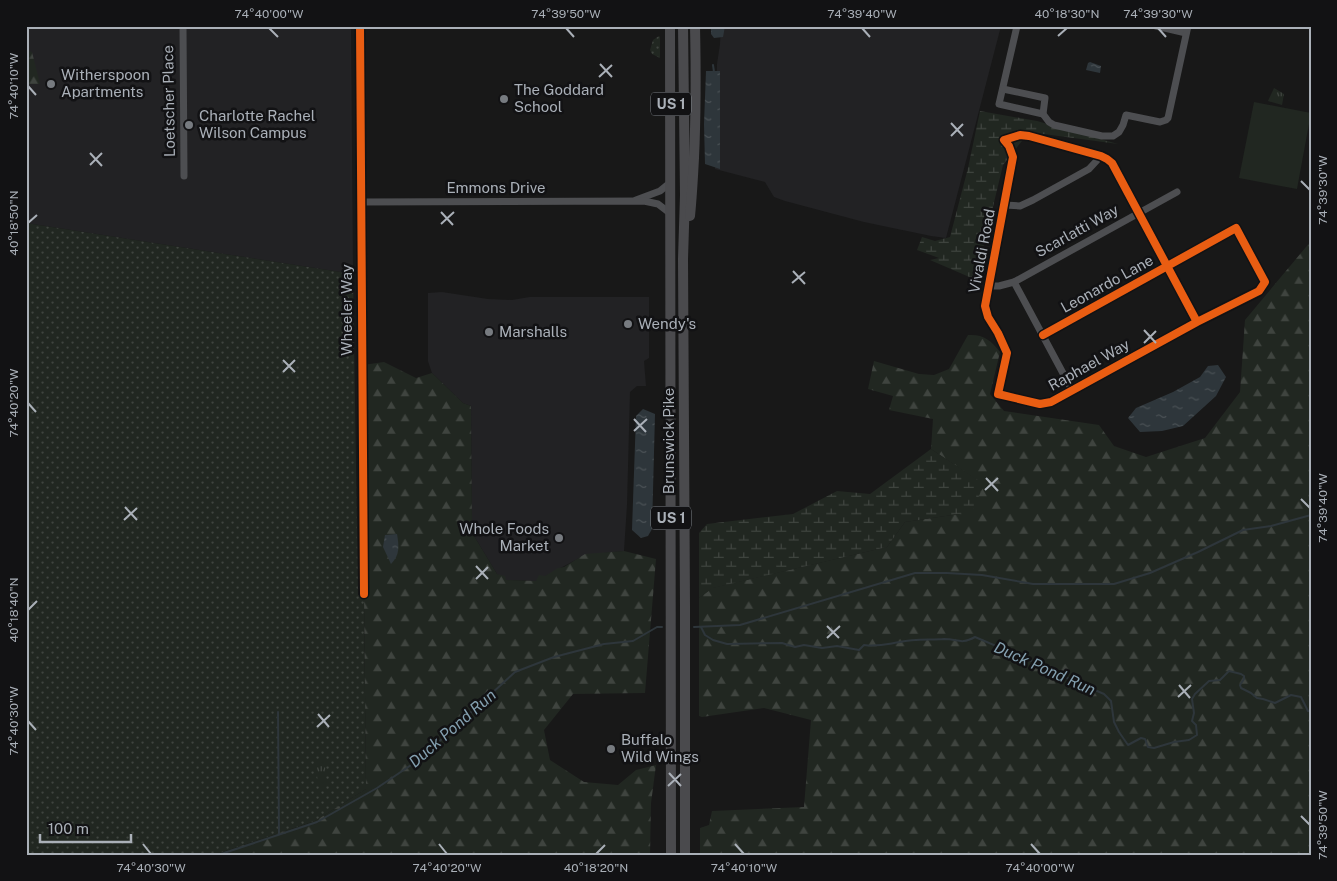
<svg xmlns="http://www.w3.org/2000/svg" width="1337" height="881" font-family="'Public Sans',sans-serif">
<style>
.built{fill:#222224}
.grass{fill:url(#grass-dots)}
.forest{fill:url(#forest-firs)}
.wetland{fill:url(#wetland-marsh)}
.park{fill:url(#park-tufts)}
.pitch{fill:#212721}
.water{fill:url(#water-ripples)}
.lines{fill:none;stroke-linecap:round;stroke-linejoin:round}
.stream{stroke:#2e363b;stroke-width:2}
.minor{stroke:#4d4e51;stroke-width:7}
.highway{stroke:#4a4a4d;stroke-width:10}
.cycleway-casing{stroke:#121214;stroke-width:11}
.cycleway{stroke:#e95d12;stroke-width:8}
.ticks{fill:none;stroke:#aab0b8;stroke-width:2}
.poi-dot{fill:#777b80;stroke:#121214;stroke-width:2}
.labels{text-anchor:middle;stroke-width:5;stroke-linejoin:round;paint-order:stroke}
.shield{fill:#121214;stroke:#7c8187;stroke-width:1}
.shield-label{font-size:14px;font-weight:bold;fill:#aab0b8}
.poi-label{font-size:15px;fill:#aab0b8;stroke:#121214;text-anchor:start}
.street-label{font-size:15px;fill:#aab0b8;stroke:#121214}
.water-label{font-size:16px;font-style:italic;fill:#84a0b0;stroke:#121214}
.neatline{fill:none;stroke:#aab0b8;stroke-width:2}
.ticks-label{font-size:12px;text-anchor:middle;fill:#aab0b8}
</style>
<defs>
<pattern id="grass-dots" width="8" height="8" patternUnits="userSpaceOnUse" patternTransform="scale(1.25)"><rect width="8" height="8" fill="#212721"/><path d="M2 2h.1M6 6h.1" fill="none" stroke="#3f443f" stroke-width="1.8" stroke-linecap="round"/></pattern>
<pattern id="forest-firs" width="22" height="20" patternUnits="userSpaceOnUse" patternTransform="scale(1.25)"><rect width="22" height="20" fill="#212721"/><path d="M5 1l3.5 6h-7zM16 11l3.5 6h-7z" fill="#3f443f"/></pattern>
<pattern id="wetland-marsh" width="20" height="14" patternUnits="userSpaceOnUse" patternTransform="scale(1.25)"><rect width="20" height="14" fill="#212721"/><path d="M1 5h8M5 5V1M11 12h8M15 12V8" fill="none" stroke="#3f443f"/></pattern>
<pattern id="park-tufts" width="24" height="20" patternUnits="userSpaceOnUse" patternTransform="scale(1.25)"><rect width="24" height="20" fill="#212721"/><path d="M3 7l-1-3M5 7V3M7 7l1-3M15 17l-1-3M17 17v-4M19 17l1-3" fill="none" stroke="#3f443f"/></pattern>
<pattern id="water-ripples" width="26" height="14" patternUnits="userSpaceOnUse" patternTransform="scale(1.25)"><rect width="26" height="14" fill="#2e363b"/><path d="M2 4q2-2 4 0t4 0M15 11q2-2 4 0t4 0" fill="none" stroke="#4a5155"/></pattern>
</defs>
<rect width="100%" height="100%" fill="#181818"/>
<g class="built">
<polygon points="26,26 351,26 353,274 26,223"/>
<polygon points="721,26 1001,26 946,238 931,236 864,222 785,201 774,197 765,182 715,169 717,64 720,44"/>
<polygon points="442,292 488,299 512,300 530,297 649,297 649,358 644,361 646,386 637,386 630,392 627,505 624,551 585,555 536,581 506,580 497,574 474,536 472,527 471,406 463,403 432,373 428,361 428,293"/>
</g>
<g class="grass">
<polygon points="659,36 660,37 660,58 652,54 650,50 653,40"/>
<polygon points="26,223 353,274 358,595 364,595 364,601 366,789 315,821 214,855 26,855"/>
</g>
<g class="forest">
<polygon points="26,50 32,52 40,84 26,84"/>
<path d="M1311 241V855H700V828L709 825 712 811 804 807 811 720 764 708 702 717 699 716V598L712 588 887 547 905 522 959 514 983 484 931 449 933 419 889 410 893 396 868 389 874 361 919 374 934 375 949 369 968 335C983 334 991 340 1000 352L990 394 1004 411 1099 425 1114 446 1146 457 1205 438 1240 392 1245 320Z"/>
<polygon points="384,362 416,378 432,373 463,403 471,406 472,527 474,536 497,574 505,576 506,580 536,581 539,575 545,576 558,568 564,567 585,554 624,551 656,559 645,693 573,694 544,730 550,760 584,782 618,785 636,770 656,765 651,803 650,855 214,855 315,821 366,789 364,595 363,365"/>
</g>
<g class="wetland">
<polygon points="980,111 1037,121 1118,144 1029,132 1003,165 978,269 974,279 930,260 939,258 917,250 922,237 935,241 950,237 968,168"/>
<polygon points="931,449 984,484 970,517 959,514 905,522 887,547 713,588 699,598 699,533 707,524 793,514 837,491 870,494"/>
</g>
<g class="park">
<polygon points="1274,88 1284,94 1282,105 1268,101"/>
<polygon points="322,758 325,761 326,785 318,786 317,774 314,770 314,768 317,765 319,759"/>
</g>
<polygon class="pitch" points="1254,102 1311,113 1297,189 1239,178"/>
<g class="water">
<polygon points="711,26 725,26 723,37 714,38 711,34"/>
<polygon points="1090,62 1101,66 1100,73 1086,70 1088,63"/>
<polygon points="706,71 720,71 720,169 705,164 704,124"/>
<polygon points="1218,365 1226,377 1216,396 1183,426 1162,431 1140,432 1128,418 1136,408 1173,392 1200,377 1208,366"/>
<polygon points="643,409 655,414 652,529 648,536 641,538 632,530 636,416"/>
<path d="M397 534C399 546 400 555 391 564L383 547 385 535Z"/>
</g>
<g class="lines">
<g class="stream">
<polyline points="713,65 714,72"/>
<polyline points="694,627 740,625 915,573 947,573 982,575 1033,584 1114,584 1150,573 1198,552 1243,530 1271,526 1311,515"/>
<path d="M701 627 705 635 713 640 727 644 782 643 795 647 804 645 822 648 837 646 859 650 864 645C878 647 887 644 900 642 914 639 929 640 944 639 959 639 960 645 975 637L1034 662 1065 677 1104 694 1111 701 1114 722 1119 732 1128 745 1141 738 1145 739 1148 747 1154 748 1174 742 1189 740 1197 735 1196 725 1192 721 1194 713 1192 699 1195 694 1209 681 1220 680 1229 671 1241 674 1244 676V679L1240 685 1241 688 1251 693 1257 698 1263 699 1275 703 1291 695 1301 697 1308 711H1311"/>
<polyline points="278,712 279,834"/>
<polyline points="218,855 317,822 377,788 420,759 515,672 554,657 604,644 633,641 657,627 662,627"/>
</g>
<g class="minor">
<polyline points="183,26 184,176"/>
<polyline points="360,26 364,594"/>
<polyline points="1017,26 999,104 1043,114"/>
<polyline points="1156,26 1186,33"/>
<polyline points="1003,89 1045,98 1043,114 1049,122 1054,125 1102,136 1113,136 1119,132 1123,125 1126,115 1160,122 1166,120 1168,118 1188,26"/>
<polyline points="636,200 660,191 671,182"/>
<polyline points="361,202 644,201 658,204 671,214"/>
<polyline points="1005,205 1020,206 1033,200 1089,169 1101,156"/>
<polyline points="1014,282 1072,390"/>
<polyline points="988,286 999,286 1014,282 1177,192"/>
<polyline points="1043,335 1236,228 1265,282 1259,291 1197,322 1051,402 1040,404 998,394 1007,353 998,333 988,317 985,306 1013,157 1009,146 1004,140 1020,135 1029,136 1101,156 1107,159 1112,163 1197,322"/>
</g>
<g class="highway">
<polyline points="670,26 671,855"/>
<polyline points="683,26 685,195 683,259 685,606 685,855"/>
<path d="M690 216C692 196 693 177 694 158 696 114 696 70 695 26"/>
</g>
<g class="cycleway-casing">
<g id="cycleway">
<polyline points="360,26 364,594"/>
<polyline points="1043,335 1236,228 1265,282 1259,291 1197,322 1051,402 1040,404 998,394 1007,353 998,333 988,317 985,306 1013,157 1009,146 1004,140 1020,135 1029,136 1101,156 1107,159 1112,163 1197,322"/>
</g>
</g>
<use href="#cycleway" class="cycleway"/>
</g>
<path class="ticks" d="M269 28 278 37M566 28 574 37M862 28 870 37M1158 28 1166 37M1058 36 1067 28M600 64 612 77M599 77 612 65M28 86 36 95M951 123 963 136M951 136 963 124M90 153 102 166M90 165 102 153M1301 181 1310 190M441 212 453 225M28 223 37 215M441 224 454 212M793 271 805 284M792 283 805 272M1144 330 1156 343M1144 343 1156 331M283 360 295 372M283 372 295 360M28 403 36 412M634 419 646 432M634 431 647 419M986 478 998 491M985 490 998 478M1301 499 1310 508M125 507 137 520M124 520 137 508M476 566 488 579M476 579 488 567M28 610 37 601M827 626 839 638M827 638 840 626M1179 685 1190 698M1178 697 1191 685M318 714 329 727M28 721 36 730M317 727 330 715M669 773 681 786M668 786 681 774M1301 816 1310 825M143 844 151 854M439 844 447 854M735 844 744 854M1031 844 1040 854M596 854 605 845"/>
<g class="poi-dot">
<circle cx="51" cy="84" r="5"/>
<circle cx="504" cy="99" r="5"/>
<circle cx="189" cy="125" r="5"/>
<circle cx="628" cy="324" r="5"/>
<circle cx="489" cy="332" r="5"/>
<circle cx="559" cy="538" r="5"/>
<circle cx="611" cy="749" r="5"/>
</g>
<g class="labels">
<g class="shield">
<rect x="651" y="92.5" width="40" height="23" rx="4"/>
<rect x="651" y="506.5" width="40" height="23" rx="4"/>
</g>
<g class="shield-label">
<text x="671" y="109">US 1</text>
<text x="671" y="523">US 1</text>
</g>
<g class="poi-label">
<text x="61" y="80">Witherspoon<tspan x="61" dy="17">Apartments</tspan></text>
<text x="514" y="95">The Goddard<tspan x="514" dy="17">School</tspan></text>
<text x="199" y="121">Charlotte Rachel<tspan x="199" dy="17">Wilson Campus</tspan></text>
<text x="638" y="329">Wendy's</text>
<text x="499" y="337">Marshalls</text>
<text x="549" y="534" text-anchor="end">Whole Foods<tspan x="549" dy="17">Market</tspan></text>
<text x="621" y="745">Buffalo<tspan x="621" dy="17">Wild Wings</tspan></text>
</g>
<g class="street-label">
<text transform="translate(169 101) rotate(-91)" y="5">Loetscher Place</text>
<text x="496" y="193">Emmons Drive</text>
<text transform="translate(1077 231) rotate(-29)" y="5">Scarlatti Way</text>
<text transform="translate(982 251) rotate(-79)" y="5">Vivaldi Road</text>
<text transform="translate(1107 284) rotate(-29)" y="5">Leonardo Lane</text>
<text transform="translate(347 310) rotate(-90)" y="5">Wheeler Way</text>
<text transform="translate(1089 365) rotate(-29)" y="5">Raphael Way</text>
<text transform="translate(669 441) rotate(-90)" y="5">Brunswick Pike</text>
</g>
<g class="water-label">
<text transform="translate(1045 668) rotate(24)" y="6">Duck Pond Run</text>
<text transform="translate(452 728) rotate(-41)" y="6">Duck Pond Run</text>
</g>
</g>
<rect width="1337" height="881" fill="none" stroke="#121214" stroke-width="55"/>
<path d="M40 834v8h91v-8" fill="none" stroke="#aab0b8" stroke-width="2.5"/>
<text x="48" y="834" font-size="15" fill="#aab0b8" stroke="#121214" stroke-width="4" paint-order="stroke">100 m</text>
<rect x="28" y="28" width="1282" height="826" class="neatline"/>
<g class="ticks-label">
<text x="269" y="18">74°40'00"W</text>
<text x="566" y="18">74°39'50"W</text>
<text x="862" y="18">74°39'40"W</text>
<text x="1067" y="18">40°18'30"N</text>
<text x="1158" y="18">74°39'30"W</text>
<text transform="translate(14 86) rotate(-90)" y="4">74°40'10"W</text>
<text transform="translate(1323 190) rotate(-90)" y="4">74°39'30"W</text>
<text transform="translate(14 223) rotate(-90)" y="4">40°18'50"N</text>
<text transform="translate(14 403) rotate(-90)" y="4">74°40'20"W</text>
<text transform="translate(1323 508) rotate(-90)" y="4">74°39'40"W</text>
<text transform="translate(14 610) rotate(-90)" y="4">40°18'40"N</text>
<text transform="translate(14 721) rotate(-90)" y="4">74°40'30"W</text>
<text transform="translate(1323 825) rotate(-90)" y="4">74°39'50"W</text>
<text x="151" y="872">74°40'30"W</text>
<text x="447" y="872">74°40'20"W</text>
<text x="596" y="872">40°18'20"N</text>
<text x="744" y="872">74°40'10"W</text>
<text x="1040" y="872">74°40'00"W</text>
</g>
</svg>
